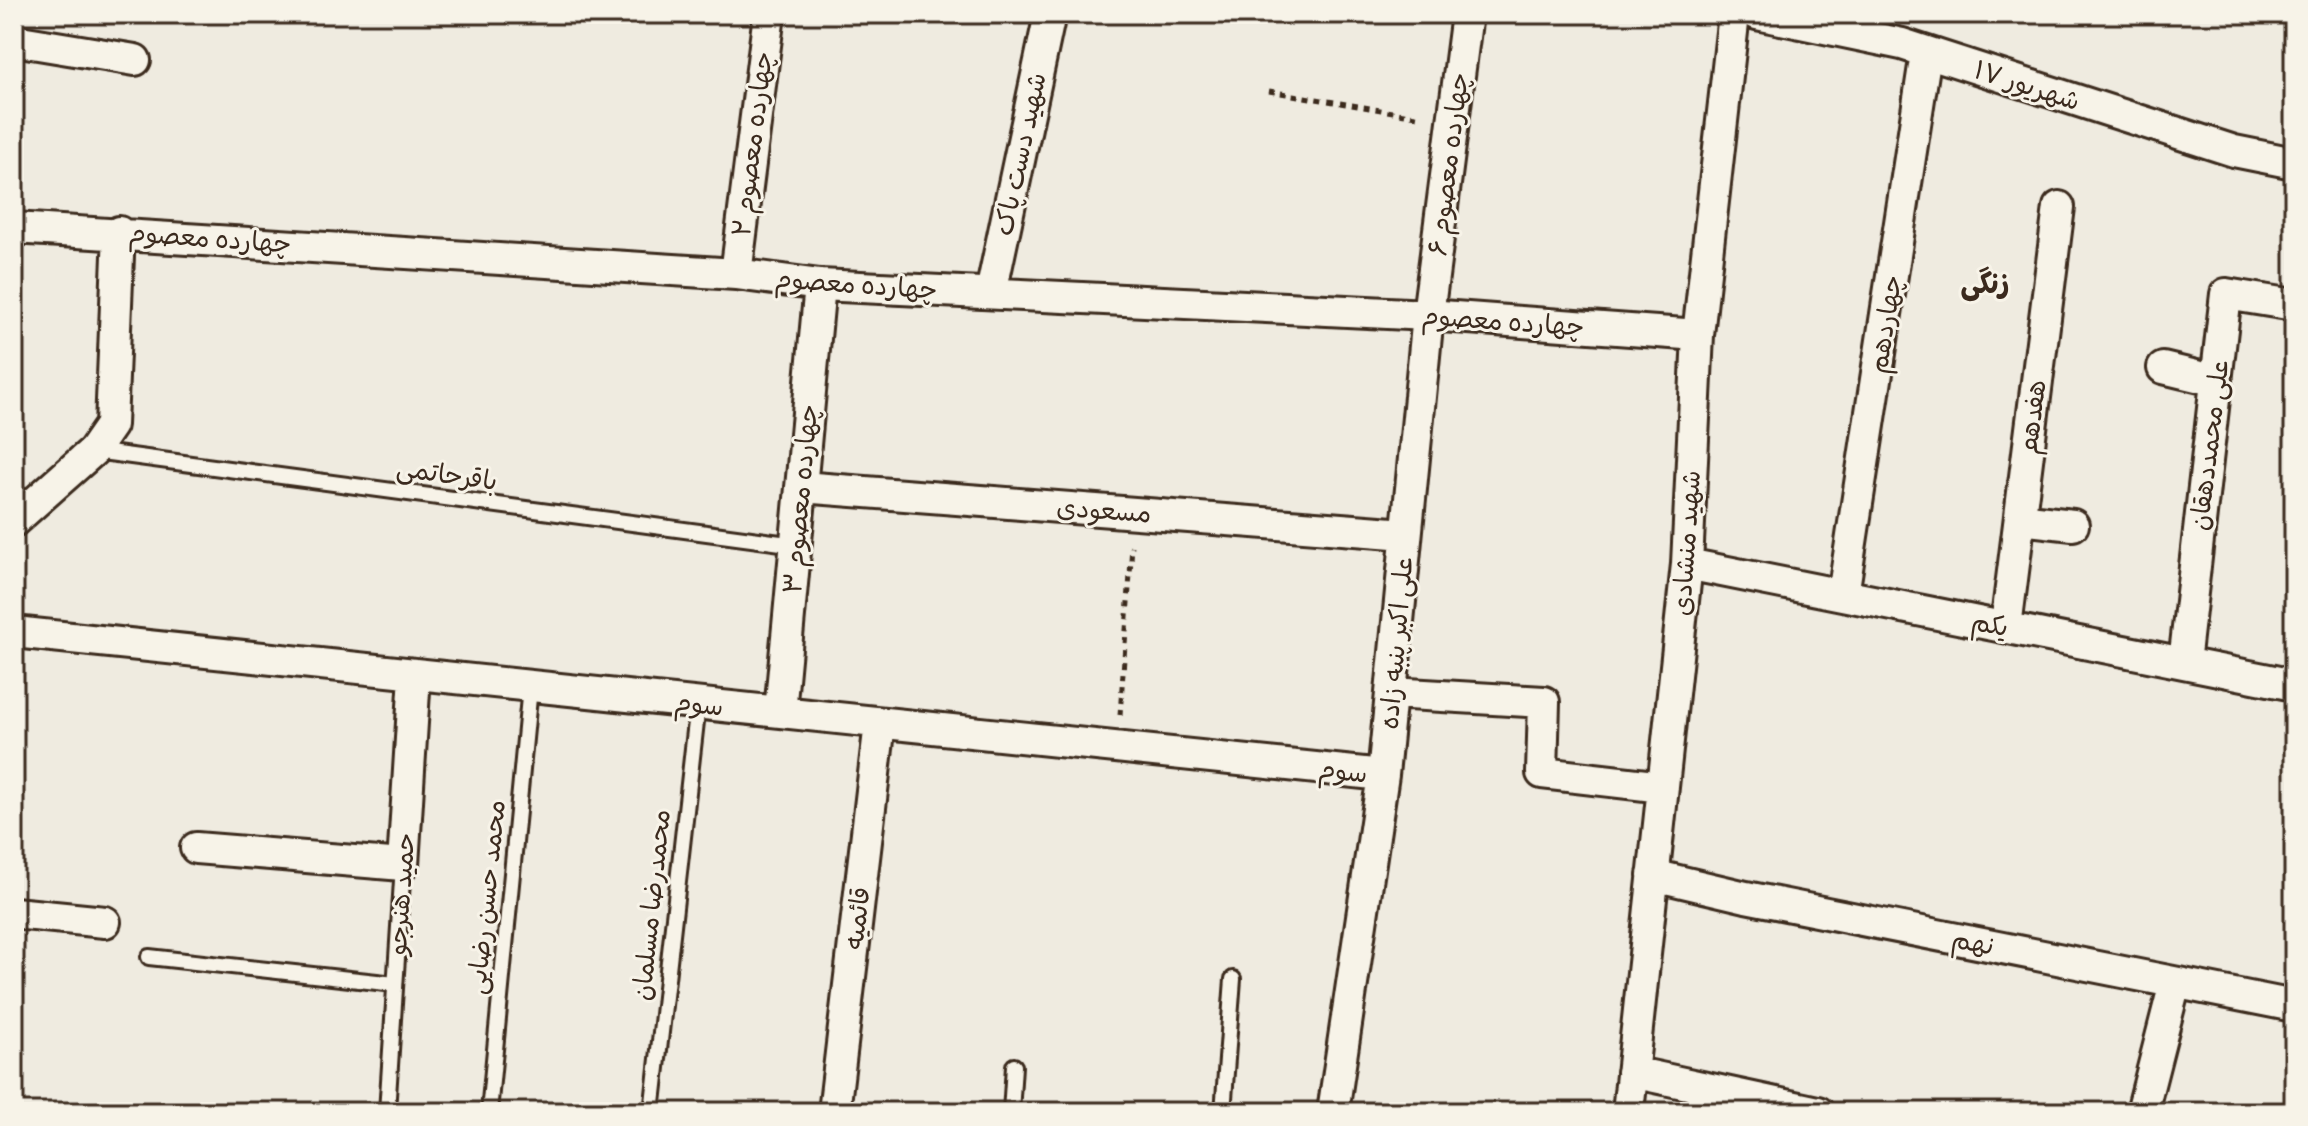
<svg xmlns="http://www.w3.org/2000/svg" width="2308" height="1126" viewBox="0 0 2308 1126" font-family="Itim,'Playpen Sans Arabic',sans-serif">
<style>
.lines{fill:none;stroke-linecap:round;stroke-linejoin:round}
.service-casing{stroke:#3b2a1e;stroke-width:20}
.minor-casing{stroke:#3b2a1e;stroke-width:36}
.path{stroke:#3b2a1e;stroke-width:5;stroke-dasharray:6 6;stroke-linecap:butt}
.service{stroke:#f7f3e8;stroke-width:14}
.minor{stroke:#f7f3e8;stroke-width:30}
.labels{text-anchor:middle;stroke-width:6;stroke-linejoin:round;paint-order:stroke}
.street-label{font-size:26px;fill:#3b2a1e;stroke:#f7f3e8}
.neighbourhood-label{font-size:28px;font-weight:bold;fill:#3b2a1e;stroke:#f7f3e8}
</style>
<rect width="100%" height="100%" fill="#efebe0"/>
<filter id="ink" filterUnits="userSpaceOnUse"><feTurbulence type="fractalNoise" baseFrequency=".0125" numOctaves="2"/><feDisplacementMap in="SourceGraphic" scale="16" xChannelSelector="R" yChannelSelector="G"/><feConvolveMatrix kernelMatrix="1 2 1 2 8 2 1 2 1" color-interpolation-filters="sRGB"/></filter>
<g filter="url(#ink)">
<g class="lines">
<defs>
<path id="service" d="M94,451L796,545
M149,957L395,984
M387,1112L403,865
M489,1112L530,687
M652,1112L698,704
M1011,1112L1014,1066
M1223,1112L1233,979"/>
<path id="minor" d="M1757,14L1902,44L2234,151L2294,163
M14,40L135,60
M14,228L736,274L820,285L1428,315L1698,335
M736,274L769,14
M991,293L1050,14
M2163,368L2217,381
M801,487L1406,534
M2020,519L2073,525
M14,521L93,451L111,425L119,232
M1687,564L2294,685
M1843,595L1926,53
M2006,627L2059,207
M14,632L1383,775
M2184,663L2226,294L2294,305
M1391,693L1544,702L1542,773L1663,787
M780,712L820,285
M196,848L403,865L415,675
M1653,875L1746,897L2294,1006
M14,913L105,922
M1632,1072L1818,1112
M834,1112L880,723
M1333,1112L1383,775L1428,315L1467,14
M1628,1112L1687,564L1698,335L1734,14
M2142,1112L2175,983"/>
</defs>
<use href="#service" class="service-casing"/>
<use href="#minor" class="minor-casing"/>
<path class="path" d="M1269,91L1422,117
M1120,715L1132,546"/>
<use href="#service" class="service"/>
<use href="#minor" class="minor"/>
</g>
</g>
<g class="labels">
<g class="street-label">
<text transform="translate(2027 85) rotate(18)" y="9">۱۷ شهریور</text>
<text transform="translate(752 144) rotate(-83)" y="9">چهارده معصوم ۲</text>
<text transform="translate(1020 154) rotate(-78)" y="9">شهید دست پاک</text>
<text transform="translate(1448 164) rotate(-83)" y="9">چهارده معصوم ۶</text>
<text transform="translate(210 238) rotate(4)" y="9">چهارده معصوم</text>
<text transform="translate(856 284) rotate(4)" y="9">چهارده معصوم</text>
<text transform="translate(1503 321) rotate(4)" y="9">چهارده معصوم</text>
<text transform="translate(1885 324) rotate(-81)" y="9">چهاردهم</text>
<text transform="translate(2032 417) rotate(-83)" y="9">هفدهم</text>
<text transform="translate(2209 445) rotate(-83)" y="9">علی محمددهقان</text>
<text transform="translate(447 474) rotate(8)" y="9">باقرحاتمی</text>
<text transform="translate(800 499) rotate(-85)" y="9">چهارده معصوم ۳</text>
<text transform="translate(1104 510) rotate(4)" y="9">مسعودی</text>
<text transform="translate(1686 543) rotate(-86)" y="9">شهید منشادی</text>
<text transform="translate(1990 624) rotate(11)" y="9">یکم</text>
<text transform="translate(1396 643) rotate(-85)" y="9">علی اکبر پنبه زاده</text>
<text transform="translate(699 704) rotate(6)" y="9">سوم</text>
<text transform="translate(1343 771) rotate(6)" y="9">سوم</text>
<text transform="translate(401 894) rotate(-86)" y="9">حمید هنرجو</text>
<text transform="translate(486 897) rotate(-84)" y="9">محمد حسن رضایی</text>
<text transform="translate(651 905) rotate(-84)" y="9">محمدرضا مسلمان</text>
<text transform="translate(857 918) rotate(-83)" y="9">قائمیه</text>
<text transform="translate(1973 942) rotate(11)" y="9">نهم</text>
</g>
<g class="neighbourhood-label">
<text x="1985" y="293">زنگی</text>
</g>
</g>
<rect width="2308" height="1126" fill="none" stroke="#f7f3e8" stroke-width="48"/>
<rect x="24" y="24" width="2260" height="1078" fill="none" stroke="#3b2a1e" stroke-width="3" filter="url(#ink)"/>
</svg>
